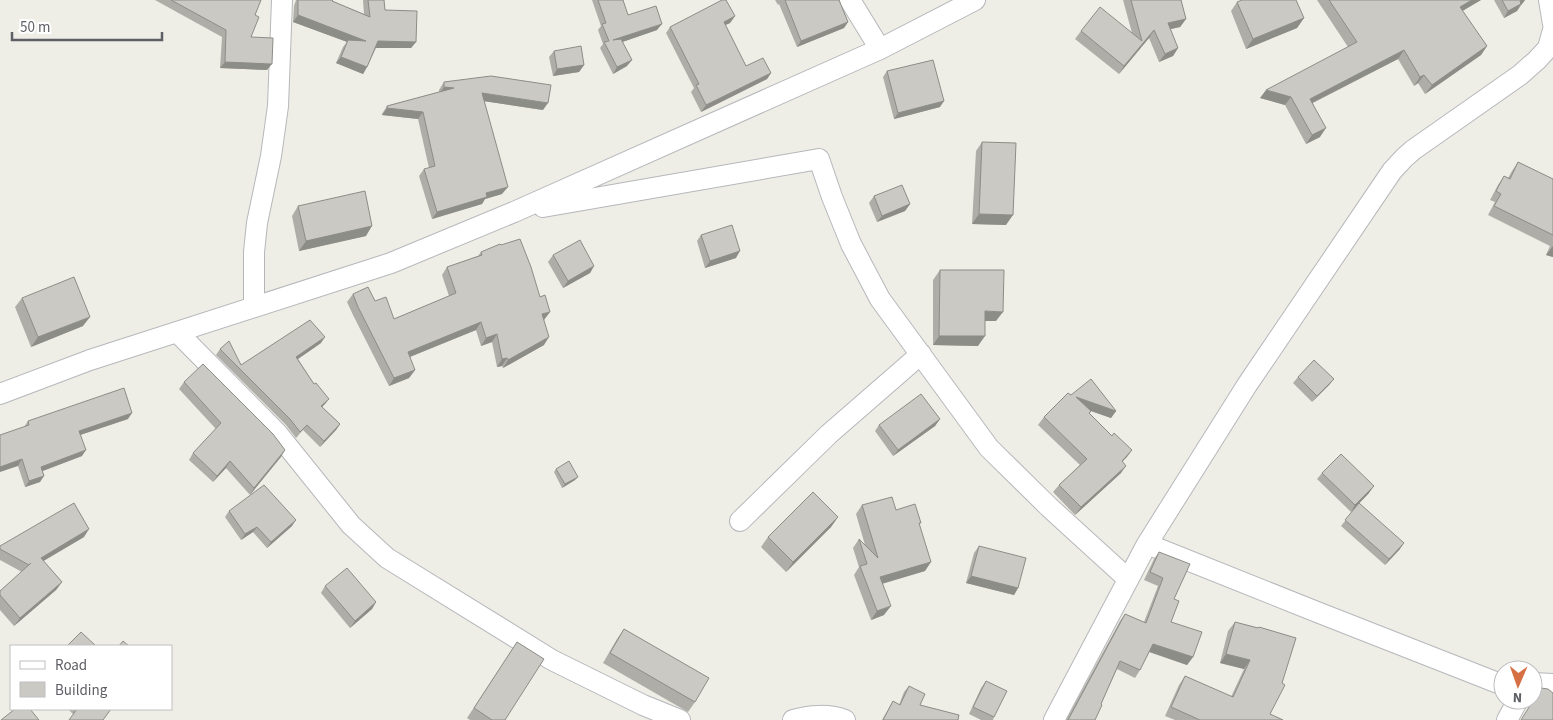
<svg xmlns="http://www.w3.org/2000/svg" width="1553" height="720" viewBox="0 0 1553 720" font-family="'Source Sans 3',sans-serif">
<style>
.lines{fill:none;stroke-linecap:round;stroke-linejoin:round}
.street-casing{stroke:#b6b7bb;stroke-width:22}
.street{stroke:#fff;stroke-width:20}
.wall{fill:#aeada8}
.shaded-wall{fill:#8d8d88}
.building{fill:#cac9c3;stroke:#8d8d88}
</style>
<rect width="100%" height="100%" fill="#eeeee6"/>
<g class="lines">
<defs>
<path id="street" d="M850,0L880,49
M1549,0L1553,24
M543,207L819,159L832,197L851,244L880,299L989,448L1049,507L1128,579
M254,307V252L257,223L271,156L278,106L282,0
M177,332L277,433L351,525L387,558L552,660L643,705L680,720
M0,394L90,360L391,263L514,212L880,49L975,0
M740,521L829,434L921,354
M1147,544L1317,612L1503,685
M1533,683L1553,684
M793,720C809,715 830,714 845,720
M1054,720L1147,544L1247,385L1392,171L1404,158L1413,150L1520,75L1537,60L1548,48L1553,30
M1507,720L1518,700"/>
</defs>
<use href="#street" class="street-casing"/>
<use href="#street" class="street"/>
</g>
<path class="wall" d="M155,0H261L255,15L251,37L267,70L220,68L222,37Z
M296,0H333L332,1L364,14L363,0H384L385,10L416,42L411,48H376L367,67L363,74L336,63L343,47L347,42L293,22L294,6Z
M592,0H623L628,15L657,30L622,42L627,66L613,74L600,48L603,44L598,30L601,26Z
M775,0H839L848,22L844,28L797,47L779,4L778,5Z
M1123,0H1181L1186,19L1180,27L1170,29L1178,48L1173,56L1159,62L1149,38L1119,74L1075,39L1081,31L1132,33Z
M1317,0H1481L1462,11L1487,46L1481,55L1425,94L1418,83L1414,86L1398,59L1313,103L1320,137L1306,144L1285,105L1260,98L1348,47Z
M1494,0H1525L1517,11L1504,18Z
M1237,2L1304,18L1297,28L1246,49L1231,11Z
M735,16L730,23L725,25L746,66L771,73L767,79L701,112L691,92L694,88L666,33L670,27Z
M554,51L584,65L579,72L553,76L549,57Z
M887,71L940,107L894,119L883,77Z
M444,82L543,110L484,101L502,194L485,199L482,204L432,219L419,176L424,169L429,168L418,119L382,115V114L387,106L439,92V90Z
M982,142L1006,225L972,224L976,151Z
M1518,162L1553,179V257L1546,255L1550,246L1488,215L1495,202L1490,200L1498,185L1504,176L1508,178L1512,171Z
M874,196L910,204L905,211L877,222L869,203Z
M298,206L366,236L299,251L292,216Z
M701,235L736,258L705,268L697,241Z
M481,252L544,320V345L503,368L502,366L497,367L492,342L481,346L476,330L410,357L415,370L409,378L389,386L353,315L347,302L353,294L375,301L394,319L449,296L442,275L447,267L478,256Z
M553,255L594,266L590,273L563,288L548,262Z
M940,270L996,321H985L978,346L933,345V280Z
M22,298L83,326L31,347L15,307Z
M321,343L298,359L314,384L329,399L322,407L340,424L336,430L320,447L303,430L296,438L286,425L216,355L220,349L241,365Z
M1298,377L1334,379L1329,385L1312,402L1293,383Z
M184,382L285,450L250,495L226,468L213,482L189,460L193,453L216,429L179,389Z
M1071,395L1116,411L1111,418L1091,411L1089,414L1112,436L1132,450L1122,462L1121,473L1075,515L1053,492L1059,485L1080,465L1038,425L1044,417Z
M128,419L80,435L82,456L43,471L40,482L25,487L18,466L24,427L28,421Z
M940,419L935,426L893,456L875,431L879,425Z
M556,469L575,480L562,488L554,472Z
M1322,473L1369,493L1359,503L1400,549L1385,565L1341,526L1357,506L1351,512L1317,479Z
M862,505L896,510L919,525L925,571L882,584L884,615L871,620L854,575L859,567L853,548L859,539L865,545L856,514Z
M229,511L292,526L267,548L253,532L241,540L225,517Z
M838,517L831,527L786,572L761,547L768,537Z
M84,537L43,561L62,582L56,590L14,626L0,610V591L22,572L0,560V546Z
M979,546L1018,588L1014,595L966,583L974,553Z
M1159,552L1174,599L1171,622L1193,657L1187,665L1149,652L1140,670L1135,678L1117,669L1101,704L1095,720H1066L1120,621L1125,614L1144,622L1158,586L1144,580L1154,559Z
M325,586L376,602L372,609L350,628L321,593Z
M1235,622L1258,628L1259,627L1270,714L1283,720H1175L1165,716L1179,685L1185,676L1231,697L1244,669L1220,663L1228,631Z
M624,629L695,702L688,712L603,663L617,639Z
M517,642L505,720H470L467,718Z
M986,681L994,717L993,720H981L969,714L981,688Z
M909,686L920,705L958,720H882L893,701L899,705L904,692Z
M68,709H112L73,714Z"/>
<path class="shaded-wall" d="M1472,0H1481L1454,16L1460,7Z
M1522,0H1525L1522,4L1515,8L1520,1Z
M1521,4L1517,11L1504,18L1508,11Z
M298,15L366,41L361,47L293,22Z
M735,16L730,23L719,28L724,22Z
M1304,18L1297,28L1246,49L1253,39Z
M1186,19L1180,27L1162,31L1168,23Z
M848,22L844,28L797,47L801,41Z
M662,24L657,30L608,47L613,40Z
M1154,30L1149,38L1119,74L1124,66Z
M378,41L416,42L411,48H374Z
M1487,46L1481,55L1425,94L1432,85Z
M1178,48L1173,56L1159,62L1165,54Z
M1404,50L1398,59L1304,107L1310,99Z
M341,57L367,67L363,74L336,63Z
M632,60L627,66L613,74L617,67Z
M225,62L272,64L267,70L220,68Z
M584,65L579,72L553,76L557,69Z
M771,73L767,79L701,112L706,105Z
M1424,75L1418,83L1414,86L1420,77Z
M444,87L454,88L439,94Z
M1266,90L1291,97L1285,105L1260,98Z
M482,93L548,103L543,110L476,100Z
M944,101L940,107L894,119L898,113Z
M387,108L423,112L418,119L382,115Z
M1326,128L1320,137L1306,144L1312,135Z
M508,187L502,194L485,199L482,204L432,219L437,212L486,193Z
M910,204L905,211L877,222L882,216Z
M979,214L1013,215L1006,225L972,224Z
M372,226L366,236L299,251L306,241Z
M1553,246V257L1546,255Z
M740,251L736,258L705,268L710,261Z
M594,266L590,273L563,288L568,281Z
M985,311L1003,312L996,321H979Z
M550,312L544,320L537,322L542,314Z
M90,317L83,326L31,347L38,337Z
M481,322L476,330L402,360L408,352Z
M497,334L492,342L481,346L486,338Z
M939,336H985L978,346L933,345Z
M325,337L321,343L292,363L296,357Z
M549,337L544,345L503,368L508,360Z
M507,358L502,366L497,367L502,359Z
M415,370L409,378L389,386L394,378Z
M1334,379L1329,385L1312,402L1317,396Z
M1076,397L1116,411L1111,418L1091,411L1086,419Z
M329,399L325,404L317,412L321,406Z
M132,413L128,419L74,437L79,431Z
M940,419L935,426L893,456L898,450Z
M340,424L336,430L320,447L324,441Z
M86,450L82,456L37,473L41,467Z
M285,450L281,457L250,495L254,488Z
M1132,450L1127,457L1116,468L1122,461Z
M22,459L18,466L0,472V467Z
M230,461L226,468L213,482L217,476Z
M1126,466L1121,473L1075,515L1081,507Z
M44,476L40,482L25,487L29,481Z
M578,477L575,480L562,488L565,484Z
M1374,486L1369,493L1351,512L1355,505Z
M838,517L831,527L786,572L793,562Z
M296,520L292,526L267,548L271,542Z
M257,527L253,532L241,540L245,534Z
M89,529L84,537L35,566L41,558Z
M1404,543L1400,549L1385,565L1389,559Z
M931,562L925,571L874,586L880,577Z
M971,576L1018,588L1014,595L966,583Z
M62,582L56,590L14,626L20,618Z
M376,602L372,609L350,628L355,621Z
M891,606L884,615L871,620L877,611Z
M1153,644L1193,657L1187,665L1147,651Z
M1226,654L1250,660L1244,669L1220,663Z"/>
<path class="building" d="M171,0H261L255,15L259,17L251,37L273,38L272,64L225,62L226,30Z
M298,0H333L332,1L370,17L368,0H384L385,10L417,11L416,42L378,41L367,67L341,57L348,40L366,41L298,15Z
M598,0H623L628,15L656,6L662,24L613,40L621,39L632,60L617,67L604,42L609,41L602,24L606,23Z
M722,0H726L735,16L724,22L746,66L763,58L771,73L706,105L696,85L699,84L670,27Z
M785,0H839L848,22L801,41Z
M1131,0H1181L1186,19L1168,23L1178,48L1165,54L1154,30L1124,66L1081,31L1100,7L1142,41Z
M1242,0H1296L1304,18L1253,39L1237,2Z
M1329,0H1472L1460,7L1487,46L1432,85L1424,75L1420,77L1404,50L1310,99L1326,128L1312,135L1291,97L1266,90L1357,42Z
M1502,0H1522L1520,1L1521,4L1508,11Z
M581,46L584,65L557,69L554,51Z
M933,60L944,101L898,113L887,71Z
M491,76L551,85L548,103L482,93L508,187L486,193L487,197L437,212L424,169L435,166L423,112L387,108V106L454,88L444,87V82Z
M982,142L1016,143L1013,215L979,214Z
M1518,162L1553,179V235L1494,206L1501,194L1496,191L1504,176L1510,179Z
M902,185L910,204L882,216L874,196Z
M365,191L372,226L306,241L298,206Z
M732,225L740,251L710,261L701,235Z
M520,239L531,267L540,297L545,295L550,312L542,314L549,337L508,360L507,358L502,359L497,334L486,338L481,322L408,352L415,370L394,378L358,307L353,294L368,287L375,301L386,297L394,319L456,293L447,267L482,255L481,252L500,244L501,245Z
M580,240L594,266L568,281L553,255Z
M940,270H1004L1003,312L985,311V336H939Z
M74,277L90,317L38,337L22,298Z
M310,320L325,337L296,357L314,384L316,383L329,399L321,406L340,424L324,441L307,425L300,432L290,419L220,349L229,341L241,365Z
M1314,360L1334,379L1317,396L1298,377Z
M203,364L273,434L285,450L254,488L230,461L217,476L193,453L221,423L184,382Z
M1091,379L1116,411L1076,397L1091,411L1089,413L1112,436L1114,433L1132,450L1122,461L1126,466L1081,507L1059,485L1087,459L1044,417L1068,393L1071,395Z
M124,388L132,413L79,431L86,450L41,467L44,476L29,481L22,459L0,467V435L29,425L28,421Z
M921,394L940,419L898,450L879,425Z
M1341,454L1374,486L1355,505L1322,473Z
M569,461L578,477L565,484L556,469Z
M264,485L296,520L271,542L257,527L245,534L229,511Z
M813,492L838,517L793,562L768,537Z
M892,497L896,510L915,504L921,523H919L931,562L880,577L891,606L877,611L860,566L867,564L859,539L878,558L862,505Z
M74,503L89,529L41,558L62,582L20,618L0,595V591L31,563L29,565L0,549V546Z
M1359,503L1404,543L1389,559L1345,520Z
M979,546L1026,558L1018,588L971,576Z
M1159,552L1190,564L1174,599L1179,601L1171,622L1202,632L1193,657L1153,644L1140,670L1120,661L1101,704L1102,705L1095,720H1068L1125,614L1146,623L1163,578L1150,572Z
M347,568L376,602L355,621L325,586Z
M1235,622L1258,628L1259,627L1296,638L1282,683L1285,685L1270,714L1283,720H1200L1171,707L1185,676L1233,697L1250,660L1226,654Z
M624,629L709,678L695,702L610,653Z
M81,632L96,646H67Z
M123,641L129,646H119Z
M517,642L544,659L505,720H492L474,708Z
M986,681L1007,691L994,717L973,707Z
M909,686L925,694L920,705L959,715L958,720H883L893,701L900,705Z
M1541,688L1548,689L1553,693V720H1521Z
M15,709H30L39,720H1Z
M77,709H111L103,720H69Z"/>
<rect x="10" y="645" width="162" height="65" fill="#ffffff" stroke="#bfbfc1"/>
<rect x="20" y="661" width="25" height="8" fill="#ffffff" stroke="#bfbfc1"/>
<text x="55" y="670" font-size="15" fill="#5e5f65">Road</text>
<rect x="20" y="682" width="25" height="15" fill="#cac9c3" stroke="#bfbfc1"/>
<text x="55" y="695" font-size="15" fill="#5e5f65">Building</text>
<g transform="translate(1518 685) rotate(182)"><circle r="24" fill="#ffffff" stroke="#bfbfc1"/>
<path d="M0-4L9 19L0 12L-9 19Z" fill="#d76f44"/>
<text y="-8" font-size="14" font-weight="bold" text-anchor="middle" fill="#5e5f65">N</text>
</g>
<path d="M12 32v8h150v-8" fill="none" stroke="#5e5f65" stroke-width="2.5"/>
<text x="20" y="32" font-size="15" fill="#5e5f65" stroke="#ffffff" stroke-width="4" paint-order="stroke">50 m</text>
</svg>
